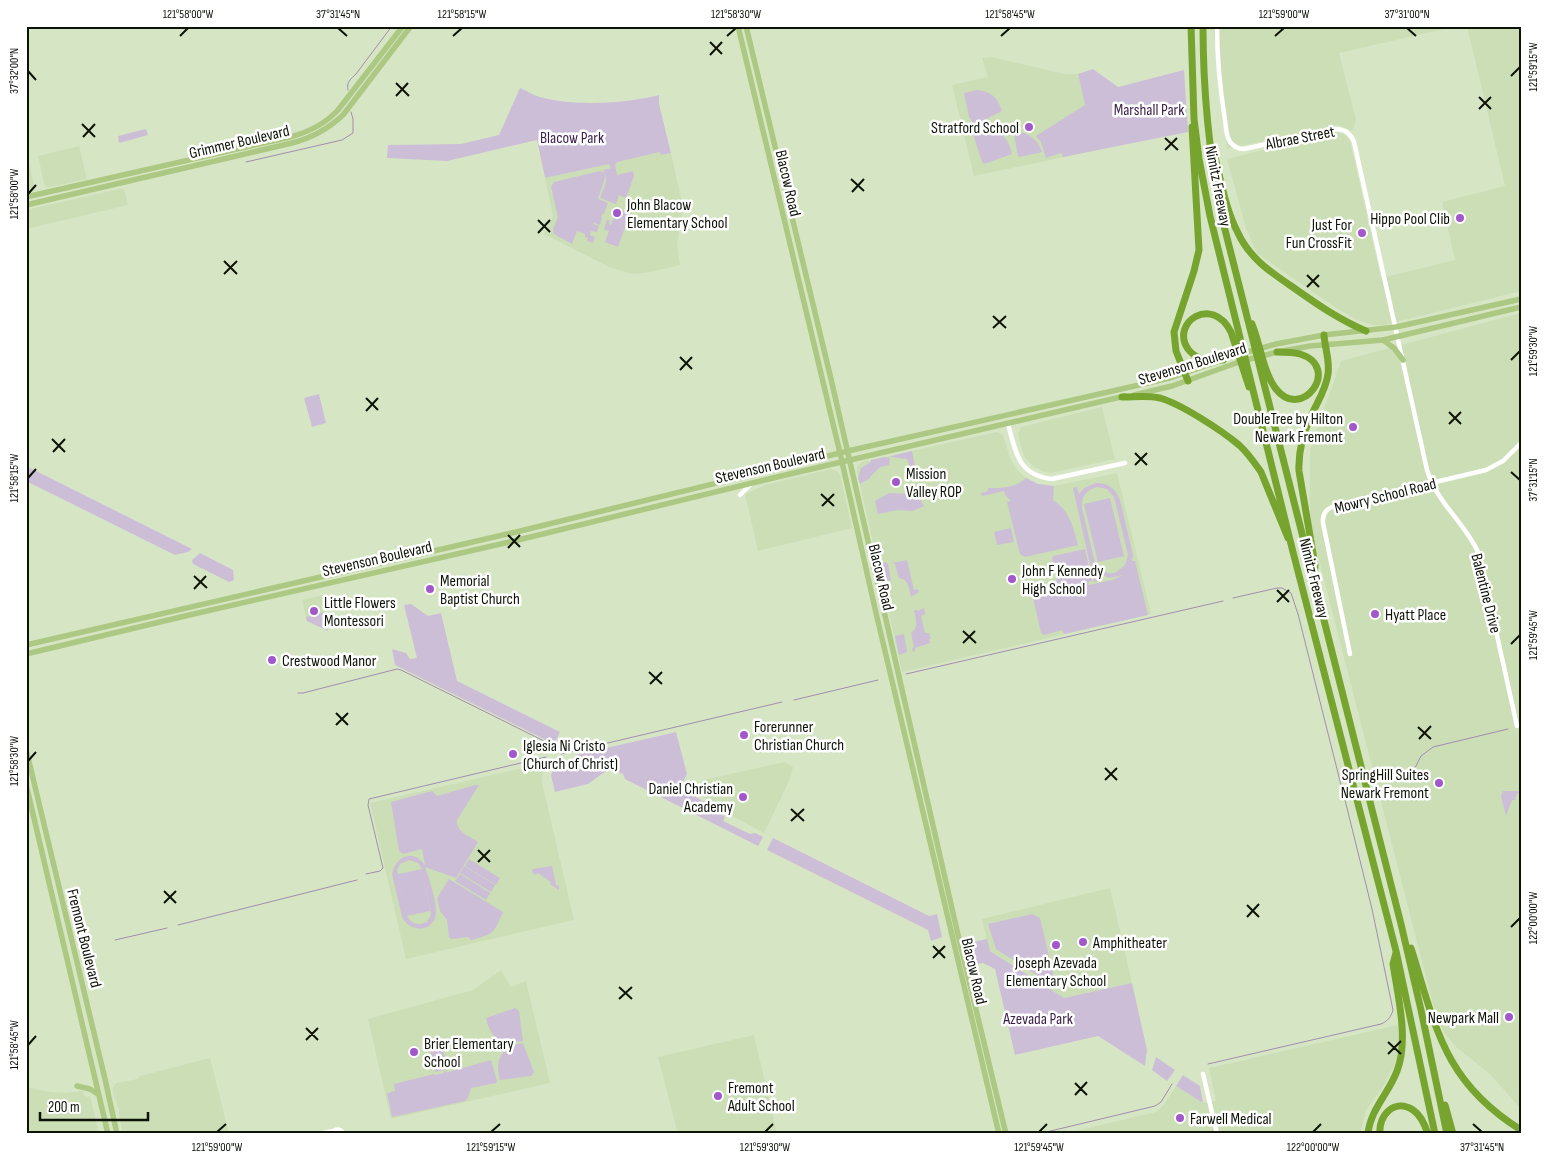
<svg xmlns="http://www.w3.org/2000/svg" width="1547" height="1160" viewBox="0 0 1547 1160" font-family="'Sofia Sans Condensed',sans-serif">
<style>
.built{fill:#cbdeb6}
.green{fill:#cdbed7;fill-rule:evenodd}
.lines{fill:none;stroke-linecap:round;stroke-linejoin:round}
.stream{stroke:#a18ead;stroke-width:1}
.minor{stroke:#fff;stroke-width:4.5}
.major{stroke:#adc882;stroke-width:5.5}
.highway{stroke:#77a42e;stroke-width:7}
.ticks{fill:none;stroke:#0e1308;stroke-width:2}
.poi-dot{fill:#a257ca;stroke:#fff;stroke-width:2}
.labels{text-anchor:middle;stroke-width:5;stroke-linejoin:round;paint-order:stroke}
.park-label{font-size:16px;fill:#391e48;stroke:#fff}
.poi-label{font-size:16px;fill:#0e1308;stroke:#fff;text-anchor:start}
.street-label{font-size:16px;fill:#0e1308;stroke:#fff}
.neatline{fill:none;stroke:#0e1308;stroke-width:2}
.ticks-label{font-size:12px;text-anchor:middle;fill:#0e1308}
</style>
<rect width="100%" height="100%" fill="#d6e6c5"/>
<path class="built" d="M1213,26H1458L1339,53L1356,120L1353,131L1338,125L1227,149Z
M1467,26H1521V291L1384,325H1373L1357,320L1336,308L1257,253L1246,228L1227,159L1335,132L1344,134L1350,141L1381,278L1455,260L1442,202L1505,186Z
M991,57L1056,72L1065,74H1078L1085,105L1107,148L974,176L952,85L988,77L982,58Z
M79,146L87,179L50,187H46L44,183L38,156Z
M26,150L34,185L32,191L26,192Z
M660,152L662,155L671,153L682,202V218L677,243L680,265L650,272L635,274L628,273L609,267L544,234L553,216L545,178Z
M119,189H123L125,192L128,205L26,229V210Z
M1521,313V1109L1491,1075L1455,1046L1444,1032L1435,1012L1310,525V449L1341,361Z
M1102,407L1115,459L1051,473L1045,472L1034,467L1025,458L1022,451L1018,434L1021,427Z
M997,432L1003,435L1010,458L1016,469L1026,478L1038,484L1054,486L1117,473L1151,614L902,672L857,471V467L862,462Z
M831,469L837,471L840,475L852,528L758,551L745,494L765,485Z
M328,594L330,604L322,606L328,631L307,621L302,600Z
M784,762L793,767L790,779L764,833L723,811L698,793L704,780Z
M545,763L542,778L543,787L574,920L406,959L370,803Z
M1110,888L1132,983L1064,998L989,950L982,919Z
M501,970L511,987L526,981L550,1083L391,1119L368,1019L473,990Z
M1398,1025L1400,1043L1395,1064L1383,1087L1366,1110L1360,1134H1063L1156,1112L1163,1106L1176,1086L1203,1103L1216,1101L1209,1068Z
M754,1035L777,1134H678L658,1057Z
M210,1058L229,1134H123L119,1116V1110L113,1092V1087L116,1083L138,1079L140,1076Z
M26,1087L50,1092L64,1093L83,1091L84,1095L87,1097L90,1096L99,1134H45V1132L37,1134H26Z"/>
<path class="green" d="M1093,69L1118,87L1184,70L1188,132L1063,157L1061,153L1046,158L1041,142L1036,136L1085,105L1078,74Z
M520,88C525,90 530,93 534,95C566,107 626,104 659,95V104L671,153L661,155L660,152L617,162L615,165L617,175L633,171L634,176L626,198L619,195L616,204L600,198C603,189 610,178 603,170L611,168L609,164L545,178L537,140L447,161L387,158L388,145L461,144L499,135Z
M977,90C991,91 998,98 1002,111L980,122L974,124L969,117L964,93Z
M146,129L148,135L119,143L118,136Z
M984,130C1001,130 1008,137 1012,154L984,164L982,162L973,134Z
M1024,133C1033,136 1039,143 1042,152L1019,157L1018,156L1014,134Z
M600,171L604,172L606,175L598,199L608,203L604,213L601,216L602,217L600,225L594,223L593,224L599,226L597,232L591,231L590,235L595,237L593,243L587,241L588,238L585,237V234L577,231L572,244L554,234L553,229L558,217L551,187L554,182Z
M617,208L630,213L618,247L605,242L609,231L604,229L607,220H610L609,224L611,225Z
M319,394L326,423L312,427L304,398Z
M912,451L915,467L911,471L907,459L891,457V456Z
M885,457L890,458L889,465L880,467L870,477V478L860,484L858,478L861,468L871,462V460Z
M26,466L192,549L188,552L175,555L26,481Z
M1026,478L1038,484L1054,486L1053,500C1070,511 1073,527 1078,545L1025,557L1020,554L1007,502L1011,501L1006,496L1004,491L982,496L981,493L988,491V488C1001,488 1016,488 1026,478Z
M1096,483C1108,483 1115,488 1120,500L1133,555L1132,561H1135L1148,615L1064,634L1062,630L1044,635L1041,633L1032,593L1058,587L1052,558L1053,556L1085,549L1092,581L1088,582L1089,585L1112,580L1123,575L1110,578L1098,574L1099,581L1094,582L1073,488L1077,487L1079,494L1084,488ZM1097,487L1107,489L1114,497L1128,555L1125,565L1115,573C1106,574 1100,571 1095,563L1082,508C1081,497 1086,490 1097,487Z
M889,493L917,494L924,506L913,511L898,510L878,514L875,501Z
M1110,498L1124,556L1098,562L1084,504Z
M1011,528L1014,542L997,545L994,532Z
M200,553L233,570L234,580L229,582L193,564L192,560Z
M907,560L914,590L918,589L919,592L911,597C909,588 909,580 899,578L895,564L892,563Z
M885,562L888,564L891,580L883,582L878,563Z
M411,604L428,616L441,613L457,681L560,732L554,744L395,665L392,649L406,653L410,659L417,658L404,605Z
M924,608L925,614L921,616L925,633H929L931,639H929L930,643L915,648V651L913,652L912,648L914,647L911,633C919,627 916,619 914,610H917L918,611Z
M324,612L328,631L307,621L306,617L310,616L312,618V616Z
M904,634L907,651L905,653L899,655L895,636Z
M676,732L687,774L680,788C696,796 711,806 725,817L723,821L750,834L755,833L763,837L758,846L625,779L623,774L576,755Z
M557,762C573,767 580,773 597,766L606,771L588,784L555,792L551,775Z
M475,785H479L457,820C456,832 469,836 478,842L456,878L425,867C429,877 437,903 436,913C434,933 410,933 402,917L392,874C394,863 404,852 416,857C420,859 423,863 425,865L422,849L403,854L399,851L391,802L432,791L437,796ZM409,860L418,863L422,869L398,874L405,909L397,870L400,864ZM423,876L431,914L427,922C419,926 411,924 407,916L430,911Z
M1503,791H1521V794L1517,793L1515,800H1512L1506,816L1501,796Z
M773,838L929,916L937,914L942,937L931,941L928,930L767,850Z
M469,859L500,878L496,885L465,866Z
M464,866L495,885L491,892L460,873Z
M552,866L556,885L557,886L559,885V890L550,884L551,882L538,873L535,875L532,872L533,869Z
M460,874L490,893L486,900L455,881Z
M449,879L503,912C494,933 494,934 471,940L468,937L451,939L449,937L447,920L440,911L437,898Z
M1032,914L1040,918L1055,981L1053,984L1046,981L996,949L988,924Z
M987,939L990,951L1064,998L1132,983L1147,1050L1145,1066L1098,1036L1015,1055L995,969L983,963L977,964L972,942Z
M515,1008L519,1011L523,1041C501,1045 491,1040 486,1018Z
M523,1043L534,1072L531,1076L500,1080C494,1059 502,1046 523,1043Z
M442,1045L448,1069L435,1072L430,1048Z
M1156,1057L1175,1070L1167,1081L1152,1070Z
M491,1060L497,1081L496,1083L471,1088L468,1098L465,1101L392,1117L387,1093L395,1091L394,1084L434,1074L435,1075L444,1073V1071L449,1072Z
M1183,1075L1200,1086L1203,1103L1176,1086Z"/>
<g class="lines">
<path class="stream" d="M348,90C346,82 351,79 356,74L392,26
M246,162L342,140L353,133V119L351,112
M906,674L1223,601
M298,693H303L397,669L401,670L552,745
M794,700L878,680
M561,754L782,702
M1384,781L1400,777L1411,772L1416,766L1421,756L1433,747L1508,729
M366,874L380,871L383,868L368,805L369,799L546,757
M178,925L357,880
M115,940L167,928
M1208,1064L1381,1024C1388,1021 1391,1017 1393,1010L1372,909L1345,800L1344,795L1345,792L1342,789L1298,614L1291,593L1282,588H1277L1233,598
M1038,1134L1155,1106L1161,1102L1172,1084"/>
<path class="minor" d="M1217,26C1217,58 1220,89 1225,120C1226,127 1226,136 1230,142C1234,147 1238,149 1244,149L1335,129C1345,129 1350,133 1354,142L1427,470C1438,505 1465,522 1479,554L1517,726
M1008,424C1016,453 1018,475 1052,479L1125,463
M740,495L751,484
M1350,654L1323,523C1322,514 1326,509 1334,506L1486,470L1503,461L1521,443
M1203,1074L1217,1134
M318,1134L333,1131
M331,1134C335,1128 340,1128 344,1134"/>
<path class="major" d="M738,26L840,453L876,613L999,1134
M746,26L831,379L959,939L1006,1134
M26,197L290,137C309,132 325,124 338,110L403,26
M26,205L292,143C312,138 328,129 343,115L411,26
M1383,340L1394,348L1403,360
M1134,395L1172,386L1242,361L1277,352L1310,346L1383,340L1521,307
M26,645L516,532L848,451L1170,378L1240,354L1276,344L1324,335L1396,327L1521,299
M26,654L185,616L518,540L777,477L1125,396
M26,749L105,1079L117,1134
M26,784L108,1134
M77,1086L90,1089L98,1094"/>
<path class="highway" d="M1191,26L1194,119L1199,159L1210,216L1292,548L1396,951L1435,1134
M1203,26C1203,89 1209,152 1221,214L1401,924L1421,1010L1447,1134
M1215,157C1221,182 1226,210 1238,233C1250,259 1272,273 1294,288C1318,305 1340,320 1366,331
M1252,324C1260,343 1263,372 1276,389C1302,422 1342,367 1300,354C1293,352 1285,352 1277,352
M1223,360C1216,360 1207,360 1200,358C1194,356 1191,353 1188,349C1170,323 1212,294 1231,332L1249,387
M1188,381L1176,351L1174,332L1194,271L1199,250L1192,127
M1122,397C1134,397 1147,395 1160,398C1181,404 1221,430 1239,445C1248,453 1254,462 1261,472L1288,538
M1314,575L1315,565L1299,471C1298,451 1303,433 1312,414C1318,401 1326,389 1328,374C1330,362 1325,348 1324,335
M1411,948C1436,1028 1444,1082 1521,1130
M1445,1105L1453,1134
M1368,1134C1370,1110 1389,1093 1397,1071C1409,1040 1398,997 1393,964L1396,953
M1380,1134C1378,1115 1395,1098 1413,1110C1421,1115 1425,1125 1428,1134"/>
</g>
<path class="ticks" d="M338,28L347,36M1407,28L1416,36M180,36L188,28M453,36L462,28M727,36L736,28M1001,36L1010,28M1275,36L1284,28M710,42L722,54M710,55L722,42M28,71L36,80M1511,76L1520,67M396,83L409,96M396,96L408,83M1479,97L1491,109M1479,109L1491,97M82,124L95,137M83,137L95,124M1165,138L1178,150M1165,150L1177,138M851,179L864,191M852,192L864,179M28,194L36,185M538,220L550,232M538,233L550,220M224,261L237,274M224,274L237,261M1307,275L1319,287M1307,287L1319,275M993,316L1006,328M993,328L1006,316M680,357L692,369M1511,360L1520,351M680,370L692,357M366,398L378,410M366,411L378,398M1449,412L1461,424M1449,424L1461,412M52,439L65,452M53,452L65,439M1135,453L1147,465M1135,465L1147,453M1511,472L1520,480M28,478L36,469M821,494L834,506M822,506L834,494M508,535L520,547M508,548L520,535M194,576L207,588M194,589L206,576M1277,590L1289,602M1277,602L1289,590M963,631L976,643M963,643L975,631M1511,644L1520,635M649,672L662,684M650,684L662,672M336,713L348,725M336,725L348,713M1418,727L1431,739M1419,739L1431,726M28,761L36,752M1105,768L1117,780M1105,780L1117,768M791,809L804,821M791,821L804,809M478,850L490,862M478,862L490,850M164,891L176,903M164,903L176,891M1247,905L1259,917M1247,917L1259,904M1511,927L1520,918M933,946L945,958M933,958L945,946M619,987L632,999M619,999L632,987M306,1028L318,1040M306,1040L318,1028M1388,1042L1401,1054M28,1045L36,1036M1388,1054L1401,1041M1075,1083L1087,1095M1075,1095L1087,1082M1473,1124L1482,1132M217,1132L226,1124M491,1132L500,1124M765,1132L773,1124M1039,1132L1047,1124M1313,1132L1321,1124"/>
<g class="poi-dot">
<circle cx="1029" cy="127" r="5"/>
<circle cx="617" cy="213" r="5"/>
<circle cx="1460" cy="218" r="5"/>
<circle cx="1362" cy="233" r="5"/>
<circle cx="1353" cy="427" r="5"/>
<circle cx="896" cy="482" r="5"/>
<circle cx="1012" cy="579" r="5"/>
<circle cx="430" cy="589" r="5"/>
<circle cx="314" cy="611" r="5"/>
<circle cx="1375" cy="614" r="5"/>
<circle cx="272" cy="660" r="5"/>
<circle cx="744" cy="735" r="5"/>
<circle cx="513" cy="754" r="5"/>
<circle cx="1439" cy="783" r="5"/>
<circle cx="743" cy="797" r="5"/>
<circle cx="1083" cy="942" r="5"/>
<circle cx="1056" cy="945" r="5"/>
<circle cx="1509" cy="1017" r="5"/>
<circle cx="414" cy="1052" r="5"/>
<circle cx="718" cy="1096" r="5"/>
<circle cx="1180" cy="1118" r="5"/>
</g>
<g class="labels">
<g class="park-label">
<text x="1149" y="115">Marshall Park</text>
<text x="572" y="143">Blacow Park</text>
<text x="1038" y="1024">Azevada Park</text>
</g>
<g class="poi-label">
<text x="1019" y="133" text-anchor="end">Stratford School</text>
<text x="627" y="210">John Blacow<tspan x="627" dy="18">Elementary School</tspan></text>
<text x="1450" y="224" text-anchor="end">Hippo Pool Clib</text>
<text x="1352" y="230" text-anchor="end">Just For<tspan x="1352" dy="18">Fun CrossFit</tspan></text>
<text x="1343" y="424" text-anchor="end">DoubleTree by Hilton<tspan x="1343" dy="18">Newark Fremont</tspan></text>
<text x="906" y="479">Mission<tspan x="906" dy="18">Valley ROP</tspan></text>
<text x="1022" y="576">John F Kennedy<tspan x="1022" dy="18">High School</tspan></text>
<text x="440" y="586">Memorial<tspan x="440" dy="18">Baptist Church</tspan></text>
<text x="324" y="608">Little Flowers<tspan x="324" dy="18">Montessori</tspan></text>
<text x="1385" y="620">Hyatt Place</text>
<text x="282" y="666">Crestwood Manor</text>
<text x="754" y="732">Forerunner<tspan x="754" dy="18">Christian Church</tspan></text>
<text x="523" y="751">Iglesia Ni Cristo<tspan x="523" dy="18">(Church of Christ)</tspan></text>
<text x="1429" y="780" text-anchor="end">SpringHill Suites<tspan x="1429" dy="18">Newark Fremont</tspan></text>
<text x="733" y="794" text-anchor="end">Daniel Christian<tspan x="733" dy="18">Academy</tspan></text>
<text x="1093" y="948">Amphitheater</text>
<text x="1056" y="968" text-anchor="middle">Joseph Azevada<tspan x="1056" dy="18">Elementary School</tspan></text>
<text x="1499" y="1023" text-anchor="end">Newpark Mall</text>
<text x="424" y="1049">Brier Elementary<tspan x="424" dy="18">School</tspan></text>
<text x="728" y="1093">Fremont<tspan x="728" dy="18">Adult School</tspan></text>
<text x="1190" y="1124">Farwell Medical</text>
</g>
<g class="street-label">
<text transform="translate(1300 137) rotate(-11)" y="6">Albrae Street</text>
<text transform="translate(239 141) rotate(-13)" y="6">Grimmer Boulevard</text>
<text transform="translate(789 183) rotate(77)" y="6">Blacow Road</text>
<text transform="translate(1219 186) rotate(79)" y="6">Nimitz Freeway</text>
<text transform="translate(1192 363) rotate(-17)" y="6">Stevenson Boulevard</text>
<text transform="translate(770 465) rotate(-13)" y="6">Stevenson Boulevard</text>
<text transform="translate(1385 495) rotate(-14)" y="6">Mowry School Road</text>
<text transform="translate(377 558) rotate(-13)" y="6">Stevenson Boulevard</text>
<text transform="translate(882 577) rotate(77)" y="6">Blacow Road</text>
<text transform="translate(1315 578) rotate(76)" y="6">Nimitz Freeway</text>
<text transform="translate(1487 593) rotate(76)" y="6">Balentine Drive</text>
<text transform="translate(85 938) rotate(76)" y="6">Fremont Boulevard</text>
<text transform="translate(975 971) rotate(77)" y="6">Blacow Road</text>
</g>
</g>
<rect width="1547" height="1160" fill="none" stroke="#ffffff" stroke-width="55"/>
<path d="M40 1112v8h108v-8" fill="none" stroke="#0e1308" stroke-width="2.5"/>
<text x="48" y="1112" font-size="15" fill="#0e1308" stroke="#ffffff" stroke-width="4" paint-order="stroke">200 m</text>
<rect x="28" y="28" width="1492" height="1104" class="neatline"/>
<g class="ticks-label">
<text x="188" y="18">121°58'00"W</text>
<text x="338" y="18">37°31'45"N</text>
<text x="462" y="18">121°58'15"W</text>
<text x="736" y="18">121°58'30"W</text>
<text x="1010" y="18">121°58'45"W</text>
<text x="1284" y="18">121°59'00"W</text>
<text x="1407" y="18">37°31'00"N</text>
<text transform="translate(1533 67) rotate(-90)" y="4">121°59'15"W</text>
<text transform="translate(14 71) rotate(-90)" y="4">37°32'00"N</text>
<text transform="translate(14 194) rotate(-90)" y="4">121°58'00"W</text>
<text transform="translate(1533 351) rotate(-90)" y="4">121°59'30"W</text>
<text transform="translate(14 478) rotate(-90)" y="4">121°58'15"W</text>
<text transform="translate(1533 480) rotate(-90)" y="4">37°31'15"N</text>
<text transform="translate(1533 635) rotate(-90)" y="4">121°59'45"W</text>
<text transform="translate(14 761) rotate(-90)" y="4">121°58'30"W</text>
<text transform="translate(1533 918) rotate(-90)" y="4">122°00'00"W</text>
<text transform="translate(14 1045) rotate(-90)" y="4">121°58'45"W</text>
<text x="217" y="1151">121°59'00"W</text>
<text x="491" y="1151">121°59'15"W</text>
<text x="765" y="1151">121°59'30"W</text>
<text x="1039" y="1151">121°59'45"W</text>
<text x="1313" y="1151">122°00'00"W</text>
<text x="1482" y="1151">37°31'45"N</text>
</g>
</svg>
